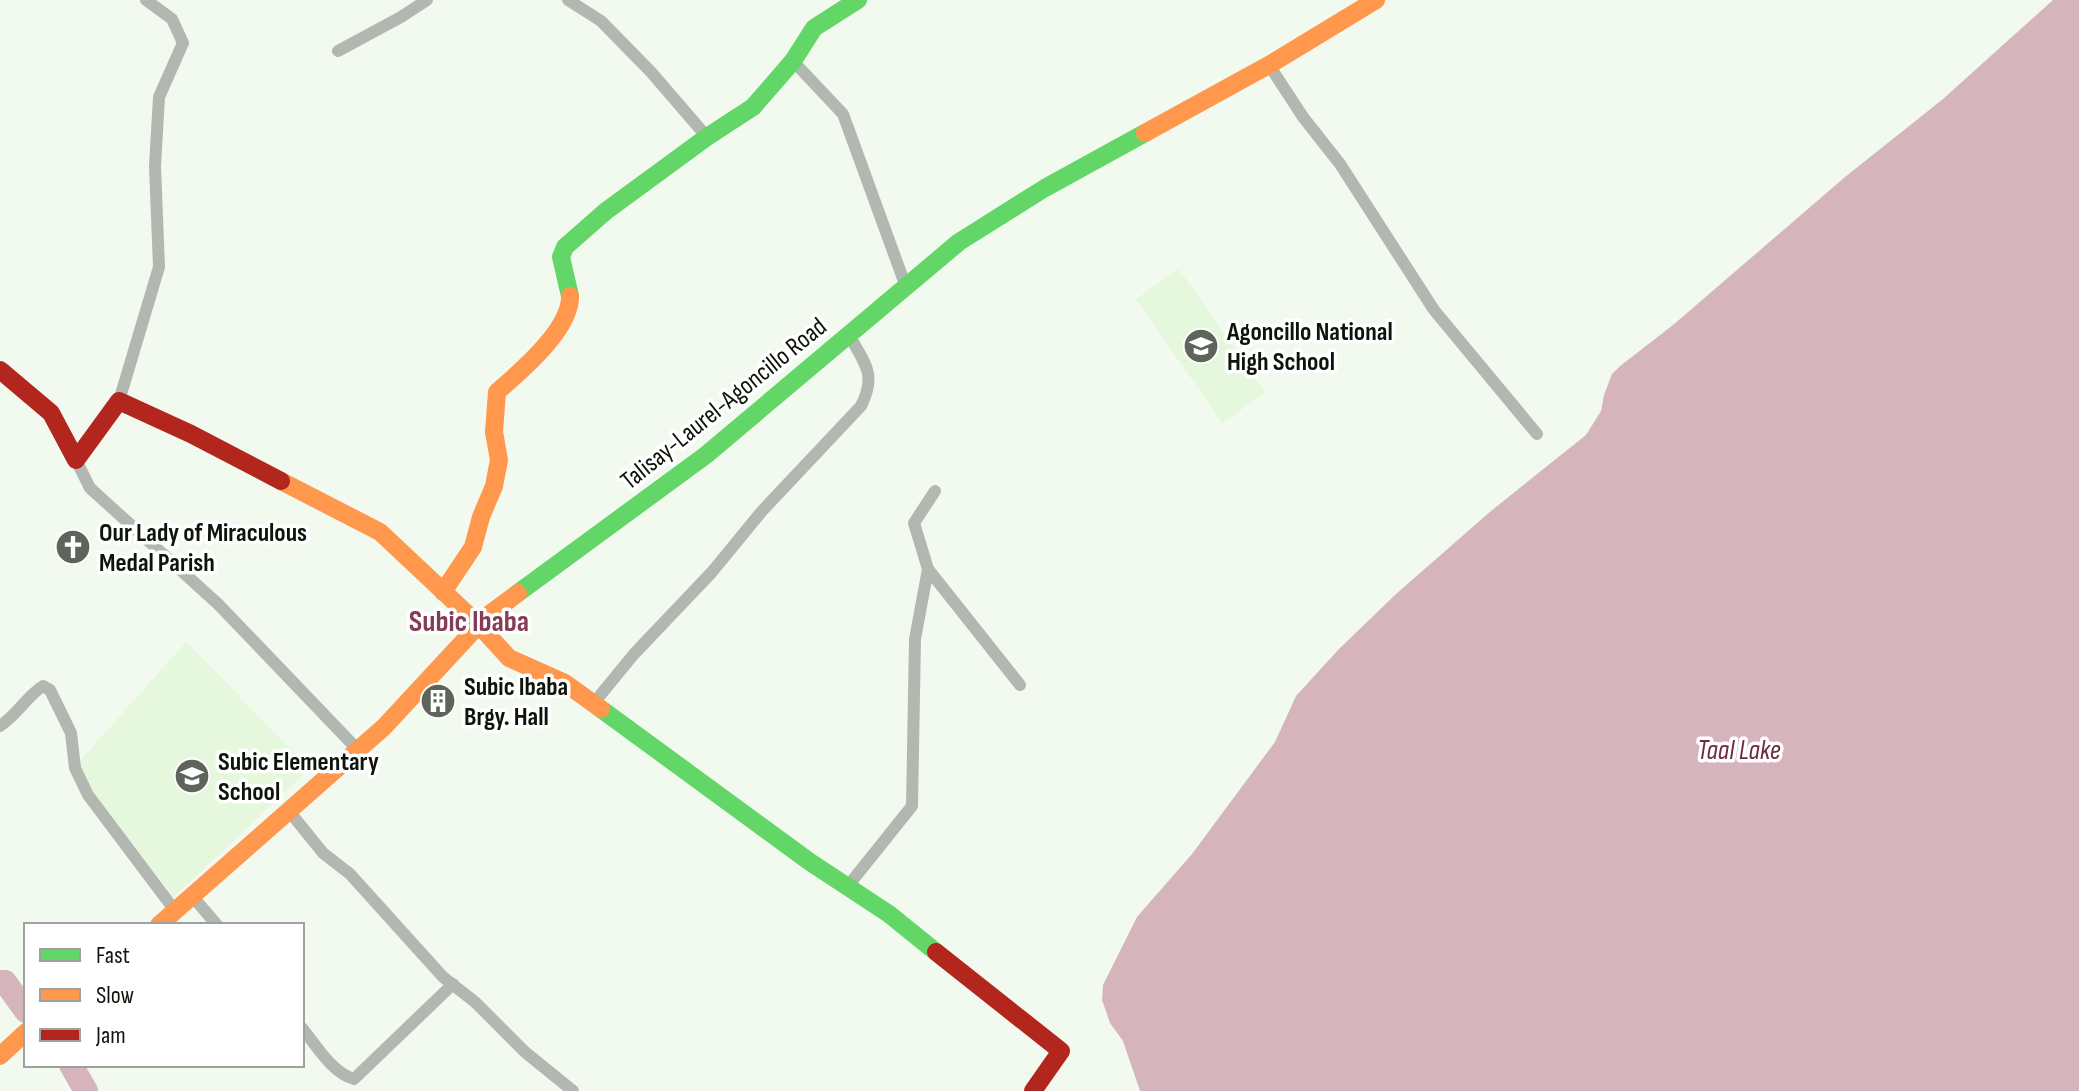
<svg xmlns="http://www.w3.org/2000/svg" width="2079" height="1091" viewBox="0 0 2079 1091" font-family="'Sofia Sans Condensed',sans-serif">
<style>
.built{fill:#e5f8de}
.water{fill:#d6b4bb}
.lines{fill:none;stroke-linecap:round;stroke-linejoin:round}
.river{stroke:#d6b4bb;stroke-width:24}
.street{stroke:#b2b7b1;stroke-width:12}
.fast{stroke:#63d668;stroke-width:18}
.slow{stroke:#ff974d;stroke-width:18}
.jam{stroke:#b3261e;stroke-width:18}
.labels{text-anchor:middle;stroke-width:7;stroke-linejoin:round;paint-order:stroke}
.poi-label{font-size:26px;font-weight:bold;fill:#0d140a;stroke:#fff;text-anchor:start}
.street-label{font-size:26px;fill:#0d140a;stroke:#fff}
.water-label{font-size:28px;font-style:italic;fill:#6b2b42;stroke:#fff}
.quarter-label{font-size:30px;font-weight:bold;fill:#833d55;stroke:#fff}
</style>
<rect width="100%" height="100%" fill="#f2faef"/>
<path class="built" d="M1179,269L1266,393L1222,423L1136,299Z
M186,642L310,768L174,897L85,784L79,762Z"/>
<path class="water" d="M2053,0H2079V1091H1140L1123,1041L1110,1023L1102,1000L1103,985L1137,917L1192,854L1275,742L1296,696L1338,650L1396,594L1491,511L1586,435L1601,411L1604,395L1612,374L1620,366L1673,325L1845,177L1943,99Z"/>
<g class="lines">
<path class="river" d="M0,982H5L26,1011
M71,1065L86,1091"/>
<path class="street" d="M568,0L601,21L651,72L707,137
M338,51L401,17L427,0
M793,61L843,114L906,287
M1269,65L1303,117L1340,164L1434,310L1537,434
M119,401L159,267L155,166L159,97L183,43L172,19L146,0
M76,460L90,488L218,604L358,750
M928,569L1020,685
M593,704L634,654L712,572L762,511L861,406C877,374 865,364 849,335
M0,726C17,715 27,696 43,686L50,690L71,733L75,768L88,795L176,912
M289,811L323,853L350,874L443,977L475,1002L525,1052L573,1091
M848,886L912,806L915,639L928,569L914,523L935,491
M193,897L217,925
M302,1028C316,1045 332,1073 354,1079L453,984"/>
<path class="fast" d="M570,296L561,257L565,247L606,211L707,137L753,107L793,61L814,28L858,0
M518,593L706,455L959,242L1045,188L1145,133
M601,709L810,862L889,914L936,952"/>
<path class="slow" d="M1145,133L1269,65L1376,0
M281,481L380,532L478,624L509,658L565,683L601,709
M443,592L473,547L481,517L494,486L499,460L494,432L497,392C521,371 571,329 570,296
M159,925L384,727L487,616L518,593
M0,1056L26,1032"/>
<path class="jam" d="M0,370L51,413L76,460L119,401L191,434L281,481
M936,952L1061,1051L1033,1091"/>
</g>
<defs>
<symbol id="school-disc" viewBox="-11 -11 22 22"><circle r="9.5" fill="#5d645a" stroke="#fff"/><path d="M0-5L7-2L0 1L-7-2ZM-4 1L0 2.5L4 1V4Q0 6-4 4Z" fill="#fff"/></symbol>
<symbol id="church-disc" viewBox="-11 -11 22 22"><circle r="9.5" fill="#5d645a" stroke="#fff"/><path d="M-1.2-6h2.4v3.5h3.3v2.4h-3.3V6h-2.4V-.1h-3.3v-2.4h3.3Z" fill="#fff"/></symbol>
<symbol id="building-disc" viewBox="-11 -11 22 22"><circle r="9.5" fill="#5d645a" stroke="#fff"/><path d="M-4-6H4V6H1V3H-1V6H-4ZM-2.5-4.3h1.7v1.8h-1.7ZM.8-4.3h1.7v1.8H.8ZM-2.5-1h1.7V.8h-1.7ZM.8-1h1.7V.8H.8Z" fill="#fff"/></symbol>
</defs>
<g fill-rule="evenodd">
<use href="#school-disc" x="1181" y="326" width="40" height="40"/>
<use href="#church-disc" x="53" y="527" width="40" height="40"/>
<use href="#building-disc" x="418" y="681" width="40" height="40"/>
<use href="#school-disc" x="172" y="756" width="40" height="40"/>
</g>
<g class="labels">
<g class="poi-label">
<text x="1227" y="340">Agoncillo National<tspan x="1227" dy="30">High School</tspan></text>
<text x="99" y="541">Our Lady of Miraculous<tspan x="99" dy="30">Medal Parish</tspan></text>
<text x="464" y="695">Subic Ibaba<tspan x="464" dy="30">Brgy. Hall</tspan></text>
<text x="218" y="770">Subic Elementary<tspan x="218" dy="30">School</tspan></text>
</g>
<g class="street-label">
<text transform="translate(723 403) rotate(-39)" y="9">Talisay-Laurel-Agoncillo Road</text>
</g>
<g class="water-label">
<text x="1739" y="759">Taal Lake</text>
</g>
<g class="quarter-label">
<text x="469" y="631">Subic Ibaba</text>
</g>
</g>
<rect x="24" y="923" width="280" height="144" fill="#ffffff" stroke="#9ea19d" stroke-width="2"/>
<rect x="40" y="949" width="40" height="12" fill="#63d668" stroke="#9ea19d" stroke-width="2"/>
<text x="96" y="963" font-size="24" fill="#0d140a">Fast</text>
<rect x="40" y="989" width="40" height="12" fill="#ff974d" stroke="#9ea19d" stroke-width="2"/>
<text x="96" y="1003" font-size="24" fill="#0d140a">Slow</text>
<rect x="40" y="1029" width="40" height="12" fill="#b3261e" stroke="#9ea19d" stroke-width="2"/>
<text x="96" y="1043" font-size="24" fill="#0d140a">Jam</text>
</svg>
